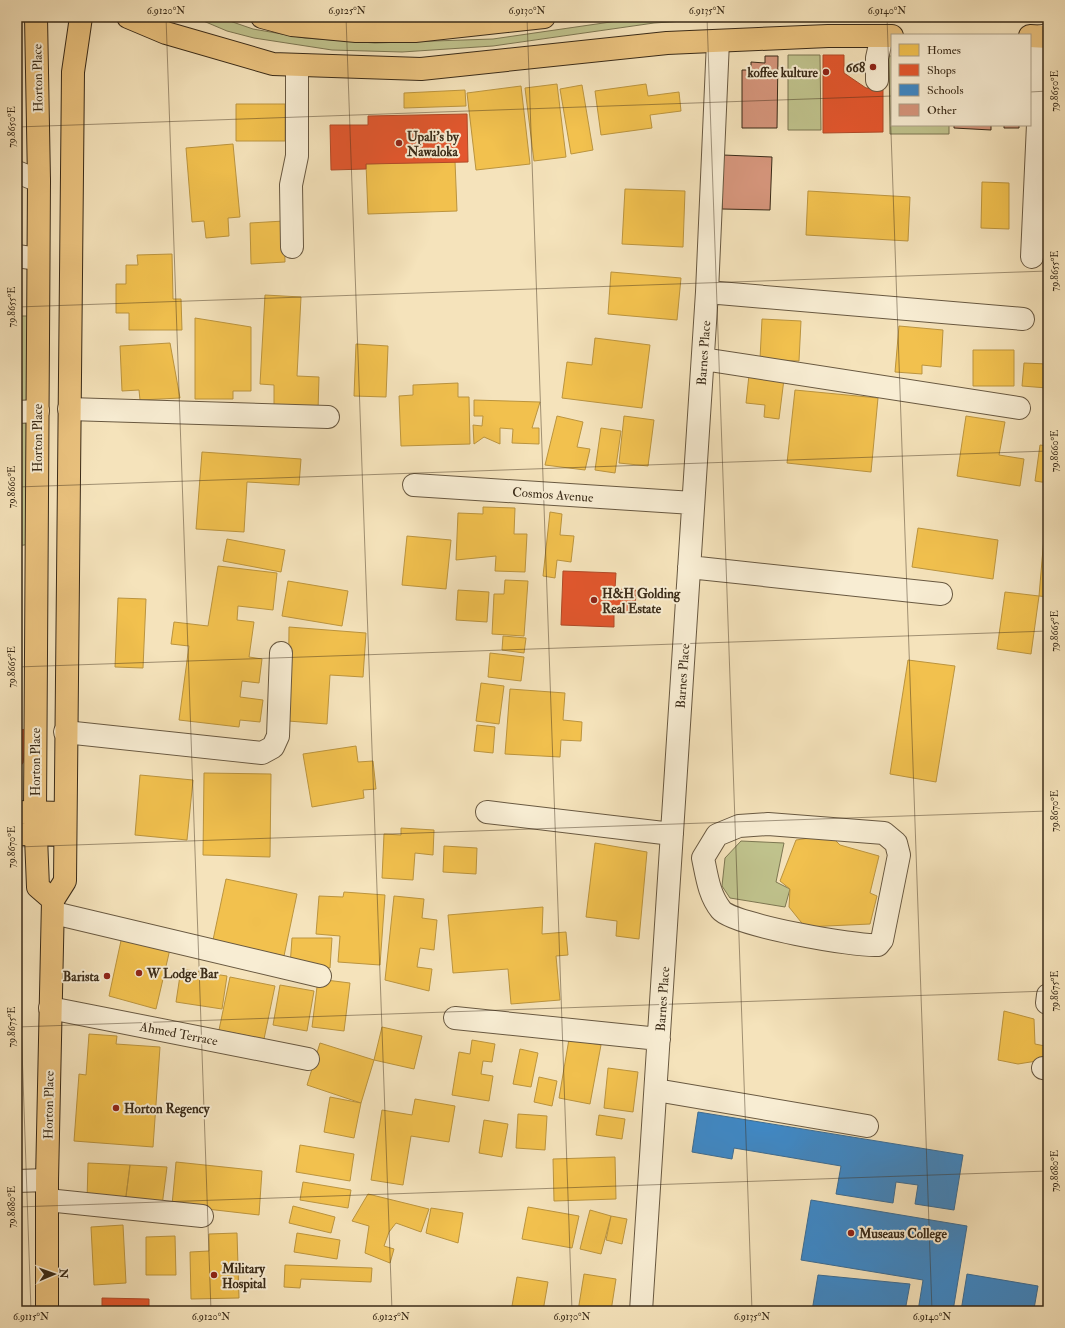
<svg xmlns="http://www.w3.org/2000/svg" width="1065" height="1328" viewBox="0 0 1065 1328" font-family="'IM FELL Double Pica',serif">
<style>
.green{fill:#c0c38d;stroke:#7d7752}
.homes{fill:#f2c14e;stroke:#bb943e}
.shops{fill:#e4572e;stroke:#b14a27}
.schools{fill:#3f88c5;stroke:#3e6c91}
.building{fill:#d5957b;stroke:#3a2b18}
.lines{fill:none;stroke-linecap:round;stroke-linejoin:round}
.minor-casing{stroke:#695941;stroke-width:24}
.major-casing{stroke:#3a2b18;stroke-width:24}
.highway-casing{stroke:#3a2b18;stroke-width:24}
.minor{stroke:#f8edd3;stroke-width:22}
.major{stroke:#eac27e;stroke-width:22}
.highway{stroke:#eac27e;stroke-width:22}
.ticks{fill:none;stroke:#3a2b18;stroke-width:1;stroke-opacity:0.45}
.poi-dot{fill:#8f2418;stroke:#f8edd3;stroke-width:1.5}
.labels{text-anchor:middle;stroke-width:4;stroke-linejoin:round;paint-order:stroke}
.poi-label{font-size:13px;font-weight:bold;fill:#3a2b18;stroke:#f8edd3;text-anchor:start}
.street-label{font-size:13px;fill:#3a2b18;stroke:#f8edd3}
.neatline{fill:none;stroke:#3a2b18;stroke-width:1.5}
.ticks-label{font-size:10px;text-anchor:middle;fill:#3a2b18}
</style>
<rect width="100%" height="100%" fill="#f5e3bb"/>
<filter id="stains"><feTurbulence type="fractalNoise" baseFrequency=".005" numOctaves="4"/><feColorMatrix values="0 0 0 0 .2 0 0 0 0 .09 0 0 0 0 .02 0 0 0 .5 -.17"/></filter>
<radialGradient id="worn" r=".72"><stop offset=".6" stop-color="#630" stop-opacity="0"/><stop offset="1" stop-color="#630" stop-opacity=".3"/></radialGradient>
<path class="green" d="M194,17H218L253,29L305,38L375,43L493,39L645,17H744L654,23L493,46L402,52L332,50L254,38L227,31Z
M788,55H820L821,130H788Z
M889,56H892V125H949V134H890Z
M17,316H36L31,544L17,546Z
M741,841L784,843L776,882L790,889L785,907L730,898L722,886L725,858Z"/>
<path class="homes" d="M557,84L566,157L534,161L525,88Z
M646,84L648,96L679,92L681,111L650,115L652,128L601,135L595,91Z
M582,85L593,150L571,154L560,89Z
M521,86L530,164L476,170L467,93Z
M465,90L466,106L404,108V93Z
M236,104H285V141H236Z
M233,144L240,217L228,218L229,236L206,238L204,221L192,222L186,148Z
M455,161L457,211L368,214L366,164Z
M982,182L1009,183V229L981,228Z
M625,189L685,191L683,247L622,244Z
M808,191L910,197L908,241L806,235Z
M284,221L285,262L251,264L250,223Z
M172,254L173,299H181L182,330H129V313H116V284H126V265H138L137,255Z
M611,272L681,278L677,320L608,314Z
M265,295L301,297L297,376L319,377L318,411L274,410V385L260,384Z
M195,318L251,327V391H233V399H195Z
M762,319L801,321L799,361L760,359Z
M899,326L943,330L941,367L922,365V374L895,372Z
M595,338L650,345L642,408L562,398L567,362L592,365Z
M170,343L180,398L140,400L139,390L122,391L120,346Z
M356,344L388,346L386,397L354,396Z
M973,350H1014V386H973Z
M1024,363L1048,364L1047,388L1022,386Z
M749,375L784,379L779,419L764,417L765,405L746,403Z
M458,383V397H469L470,444L401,446L399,396L413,395V385Z
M795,390L878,398L871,472L787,463Z
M474,400L540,402L532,428H539V444L512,443L513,429L500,428V444L484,437L474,444L473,425L482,426L483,416H474Z
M557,416L583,422L577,447L590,449L585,470L545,465Z
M624,416L654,420L648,466L619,463Z
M966,416L1005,422L999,455L1024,459L1020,486L957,476Z
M601,428L621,431L615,473L595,470Z
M1040,445L1048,446V483L1035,481Z
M202,452L301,459L299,485L247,482L244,532L196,529Z
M483,507L515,508L514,534H527L525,572L495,571L496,556L456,560L458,513L483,514Z
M550,512L562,514L560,535L574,536L571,562L557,560L555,578L543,576Z
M918,528L998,540L993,579L912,567Z
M407,536L451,540L446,589L402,585Z
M1044,537H1048V597L1039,596Z
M227,539L285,550L281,572L223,561Z
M218,566L277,573L273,610L238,606L237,620L254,622L249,657L262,659L259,683L242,681L240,697L263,700L260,722L240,720L239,727L179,720L189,646L171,644L174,622L208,626Z
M505,580L528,581L524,636L492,634L494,594H504Z
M288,581L348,591L342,626L282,616Z
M458,590L489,592L487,622L456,620Z
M1005,592L1039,596L1031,654L997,649Z
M118,598L146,599L143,668L115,667Z
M289,627L366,633L363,677L330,675L327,724L288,721Z
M503,636L526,638L524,653L502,650Z
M490,653L524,657L521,681L488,677Z
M908,660L955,666L936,782L890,774Z
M481,683L504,686L499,724L476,721Z
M510,689L565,693L563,720L582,722L581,741L561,740L560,757L505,754Z
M477,725L495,727L493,753L474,751Z
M356,746L358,762L373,761L376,789L363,790L364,798L312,807L303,754Z
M204,773L271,774L270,857L203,855Z
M140,775L193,780L187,840L135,835Z
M401,828L434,830L433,855L415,853L413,880L382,878L384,834L401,835Z
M830,835L840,845L879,856L870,893L877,896L870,924L805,927L789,907L790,889L780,881L796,840Z
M595,843L647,852L639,939L616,936L617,921L586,917Z
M444,846L477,848L476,874L443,872Z
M226,879L297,894L284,956L213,940Z
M344,892L385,895L380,965L338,962L340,936L316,934L319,896L343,897Z
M394,896L424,899L422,918L437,920L434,950L420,948L417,967L432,969L429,991L385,980Z
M543,907L542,934L566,932L568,955L556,956L560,1000L511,1004L508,969L453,973L448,915Z
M122,936L170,949L156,1009L109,996Z
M292,938H332L330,968L290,966Z
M181,969L227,976L222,1009L176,1002Z
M230,977L275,986L264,1039L219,1030Z
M318,979L350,983L344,1031L312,1027Z
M280,985L314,991L307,1031L273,1025Z
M1004,1011L1034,1019L1035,1044L1045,1046L1043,1060L1018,1064L998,1060Z
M382,1027L422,1036L414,1069L374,1060Z
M89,1034L117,1036L116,1044L160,1047L153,1147L74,1141L79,1074L86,1075Z
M569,1039L601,1045L590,1104L559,1098Z
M472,1040L495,1044L492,1062L483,1061L481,1074L493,1076L489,1101L452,1095L459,1052L470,1054Z
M320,1043L374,1060L361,1103L307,1085Z
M520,1049L538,1053L531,1087L513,1084Z
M608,1068L638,1072L633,1112L604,1108Z
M539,1077L557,1081L552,1106L534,1102Z
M330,1097L361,1103L354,1138L324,1132Z
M415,1099L455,1106L449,1142L411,1136L403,1185L371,1180L382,1110L412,1115Z
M518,1114L547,1116L545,1150L516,1148Z
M599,1115L625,1119L622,1139L596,1135Z
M484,1120L508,1124L502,1157L479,1153Z
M300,1145L354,1154L350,1181L296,1172Z
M615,1157L616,1199L554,1201L553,1159Z
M176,1162L262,1171L259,1215L172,1205Z
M88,1163L130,1165L125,1204L87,1201Z
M130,1165L167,1167L162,1206L125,1204Z
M303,1182L351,1190L348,1208L300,1200Z
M368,1194L429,1209L421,1232L396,1223L389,1232L384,1246L394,1249L390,1263L365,1253L369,1226L352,1221Z
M293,1206L335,1217L331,1233L289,1223Z
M528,1207L579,1216L572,1248L522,1239Z
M431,1208L463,1213L458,1243L426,1233Z
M590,1210L611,1216L601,1254L580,1249Z
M611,1216L627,1219L622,1244L606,1240Z
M123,1225L126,1283L94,1285L91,1227Z
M237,1233L239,1298L191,1299L190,1252L209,1251V1234Z
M297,1233L340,1240L337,1259L294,1252Z
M175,1236L176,1275H146V1237Z
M285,1265L372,1268L371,1282L301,1279L300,1288L284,1287Z
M584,1274L616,1279L611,1311H578Z
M517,1277L548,1282L543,1311L512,1306Z
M293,1307L292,1311H274V1309Z"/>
<path class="shops" d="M823,55H844V73L866,88H883V132L823,133Z
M467,114L468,162L366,164V169L331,170L330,125H368V116Z
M563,571L616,573L615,589L636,590L635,612L614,611V627L561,625Z
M17,729L27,730L23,763L17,770Z
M102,1298L149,1299V1311H102Z
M174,1308L213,1311H174Z"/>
<path class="schools" d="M698,1112L963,1155L954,1210L915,1204L918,1185L896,1182L893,1203L836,1194L841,1166L734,1148L732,1159L692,1152Z
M811,1200L967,1226L953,1311H918L923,1280L801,1260Z
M967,1274L1038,1286L1034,1309L1044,1311H961Z
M818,1275L910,1284L905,1311H812Z"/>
<path class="building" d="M765,56H778L777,128H742V70H751V62L765,63Z
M954,125H991V130L954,128Z
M1004,125H1019V128H1004Z
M723,155L772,157L770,210L722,209Z
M17,272H19V298H17Z"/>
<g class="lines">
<defs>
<path id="minor" d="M877,80V58L882,36
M17,172L39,181
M292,247L291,185L297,156V65
M17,256L38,259
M1032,257L1042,36
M707,292L1023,319
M703,359L1019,408
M69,409L328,417
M17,412L38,411
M414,485L693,503
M689,567L941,594
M65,732L262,753L273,747L278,736L281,653
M487,812L672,834
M768,824L884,833L896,843L899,855L882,940L878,945C857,947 733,925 721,910C709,895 707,877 703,858L717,835L739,826Z
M54,913L320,976
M1047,1003L1048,995
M50,1008L308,1059
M455,1018L659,1039
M1043,1068L1048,1069
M656,1090L867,1126
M17,1181L47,1180
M47,1200L202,1216
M641,1311L707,292L718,41"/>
<path id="major" d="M128,17L166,33L273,64L421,69L667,43L828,36H892
M262,17L292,25L356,31H415L544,17
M1030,36L1048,37
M17,812L64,813
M17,834L64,835"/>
<path id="highway" d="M36,17L39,181L35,812L38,887L53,900
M47,1311V1180L53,900L65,881L73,72L81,17"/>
</defs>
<use href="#minor" class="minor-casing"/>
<use href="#major" class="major-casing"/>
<use href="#highway" class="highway-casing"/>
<use href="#minor" class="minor"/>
<use href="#major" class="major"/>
<use href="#highway" class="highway"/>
</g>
<path class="ticks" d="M166,17L211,1311M346,17L392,1311M527,17L572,1311M707,17L752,1311M887,17L932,1311M1030,92L1048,91M17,127L892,96M17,307L1048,271M17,487L1048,451M17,667L1048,631M17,847L1048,811M17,904L31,1311M17,1027L1048,991M17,1207L1048,1171"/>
<g class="poi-dot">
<circle cx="873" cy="67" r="4"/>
<circle cx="826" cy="72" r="4"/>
<circle cx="399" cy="143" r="4"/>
<circle cx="594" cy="600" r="4"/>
<circle cx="139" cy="973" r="4"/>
<circle cx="107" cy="976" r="4"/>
<circle cx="116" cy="1108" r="4"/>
<circle cx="851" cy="1233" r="4"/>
<circle cx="214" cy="1275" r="4"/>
</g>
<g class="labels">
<g class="poi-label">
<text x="865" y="72" text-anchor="end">668</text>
<text x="818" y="77" text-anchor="end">koffee kulture</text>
<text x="407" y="141">Upali's by<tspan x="407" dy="15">Nawaloka</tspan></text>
<text x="602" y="598">H&amp;H Golding<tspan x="602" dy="15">Real Estate</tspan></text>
<text x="147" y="978">W Lodge Bar</text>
<text x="99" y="981" text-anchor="end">Barista</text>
<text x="124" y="1113">Horton Regency</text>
<text x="859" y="1238">Museaus College</text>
<text x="222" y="1273">Military<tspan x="222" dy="15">Hospital</tspan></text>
</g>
<g class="street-label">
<text transform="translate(37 78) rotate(-91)" y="5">Horton Place</text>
<text transform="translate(703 353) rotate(-86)" y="5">Barnes Place</text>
<text transform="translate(37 438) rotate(-90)" y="5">Horton Place</text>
<text transform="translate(553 494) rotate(4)" y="5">Cosmos Avenue</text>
<text transform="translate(682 676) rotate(-86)" y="5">Barnes Place</text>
<text transform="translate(35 762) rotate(-90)" y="5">Horton Place</text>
<text transform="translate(662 999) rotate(-86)" y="5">Barnes Place</text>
<text transform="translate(179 1033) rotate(11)" y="5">Ahmed Terrace</text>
<text transform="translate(48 1105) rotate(-89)" y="5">Horton Place</text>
</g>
</g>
<rect width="1065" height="1328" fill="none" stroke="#f5e3bb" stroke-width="44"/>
<rect x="891" y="34" width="140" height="92" fill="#f8edd3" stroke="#ac9f88"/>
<rect x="899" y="44" width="20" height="12" fill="#f2c14e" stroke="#ac9f88"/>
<text x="927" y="54" font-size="12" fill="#3a2b18">Homes</text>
<rect x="899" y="64" width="20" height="12" fill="#e4572e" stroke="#ac9f88"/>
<text x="927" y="74" font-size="12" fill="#3a2b18">Shops</text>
<rect x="899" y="84" width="20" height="12" fill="#3f88c5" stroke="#ac9f88"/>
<text x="927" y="94" font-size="12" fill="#3a2b18">Schools</text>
<rect x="899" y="104" width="20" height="12" fill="#d5957b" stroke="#ac9f88"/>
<text x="927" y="114" font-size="12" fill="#3a2b18">Other</text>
<g transform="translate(54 1274) rotate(88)" stroke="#f8edd3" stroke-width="3" paint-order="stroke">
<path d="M0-3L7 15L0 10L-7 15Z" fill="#3a2b18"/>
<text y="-6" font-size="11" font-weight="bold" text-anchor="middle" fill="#3a2b18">N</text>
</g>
<rect x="22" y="22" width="1021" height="1284" class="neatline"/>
<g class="ticks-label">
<text x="166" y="14">6.9120°N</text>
<text x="347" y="14">6.9125°N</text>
<text x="527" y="14">6.9130°N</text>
<text x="707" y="14">6.9135°N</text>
<text x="887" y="14">6.9140°N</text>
<text transform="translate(1054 91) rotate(-90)" y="4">79.8650°E</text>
<text transform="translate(11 127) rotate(-90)" y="4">79.8650°E</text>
<text transform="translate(1054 271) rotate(-90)" y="4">79.8655°E</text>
<text transform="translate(11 307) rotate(-90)" y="4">79.8655°E</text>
<text transform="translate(1054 451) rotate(-90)" y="4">79.8660°E</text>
<text transform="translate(11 487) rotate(-90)" y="4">79.8660°E</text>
<text transform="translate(1054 631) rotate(-90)" y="4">79.8665°E</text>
<text transform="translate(11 667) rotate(-90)" y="4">79.8665°E</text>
<text transform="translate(1054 811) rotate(-90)" y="4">79.8670°E</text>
<text transform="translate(11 847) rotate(-90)" y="4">79.8670°E</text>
<text transform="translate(1054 991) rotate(-90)" y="4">79.8675°E</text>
<text transform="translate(11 1027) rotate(-90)" y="4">79.8675°E</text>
<text transform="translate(1054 1171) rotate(-90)" y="4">79.8680°E</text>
<text transform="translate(11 1207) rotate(-90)" y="4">79.8680°E</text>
<text x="31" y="1320">6.9115°N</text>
<text x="211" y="1320">6.9120°N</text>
<text x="391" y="1320">6.9125°N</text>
<text x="572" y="1320">6.9130°N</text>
<text x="752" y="1320">6.9135°N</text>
<text x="932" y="1320">6.9140°N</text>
</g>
<rect width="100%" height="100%" filter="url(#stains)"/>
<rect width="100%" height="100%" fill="url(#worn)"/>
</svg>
